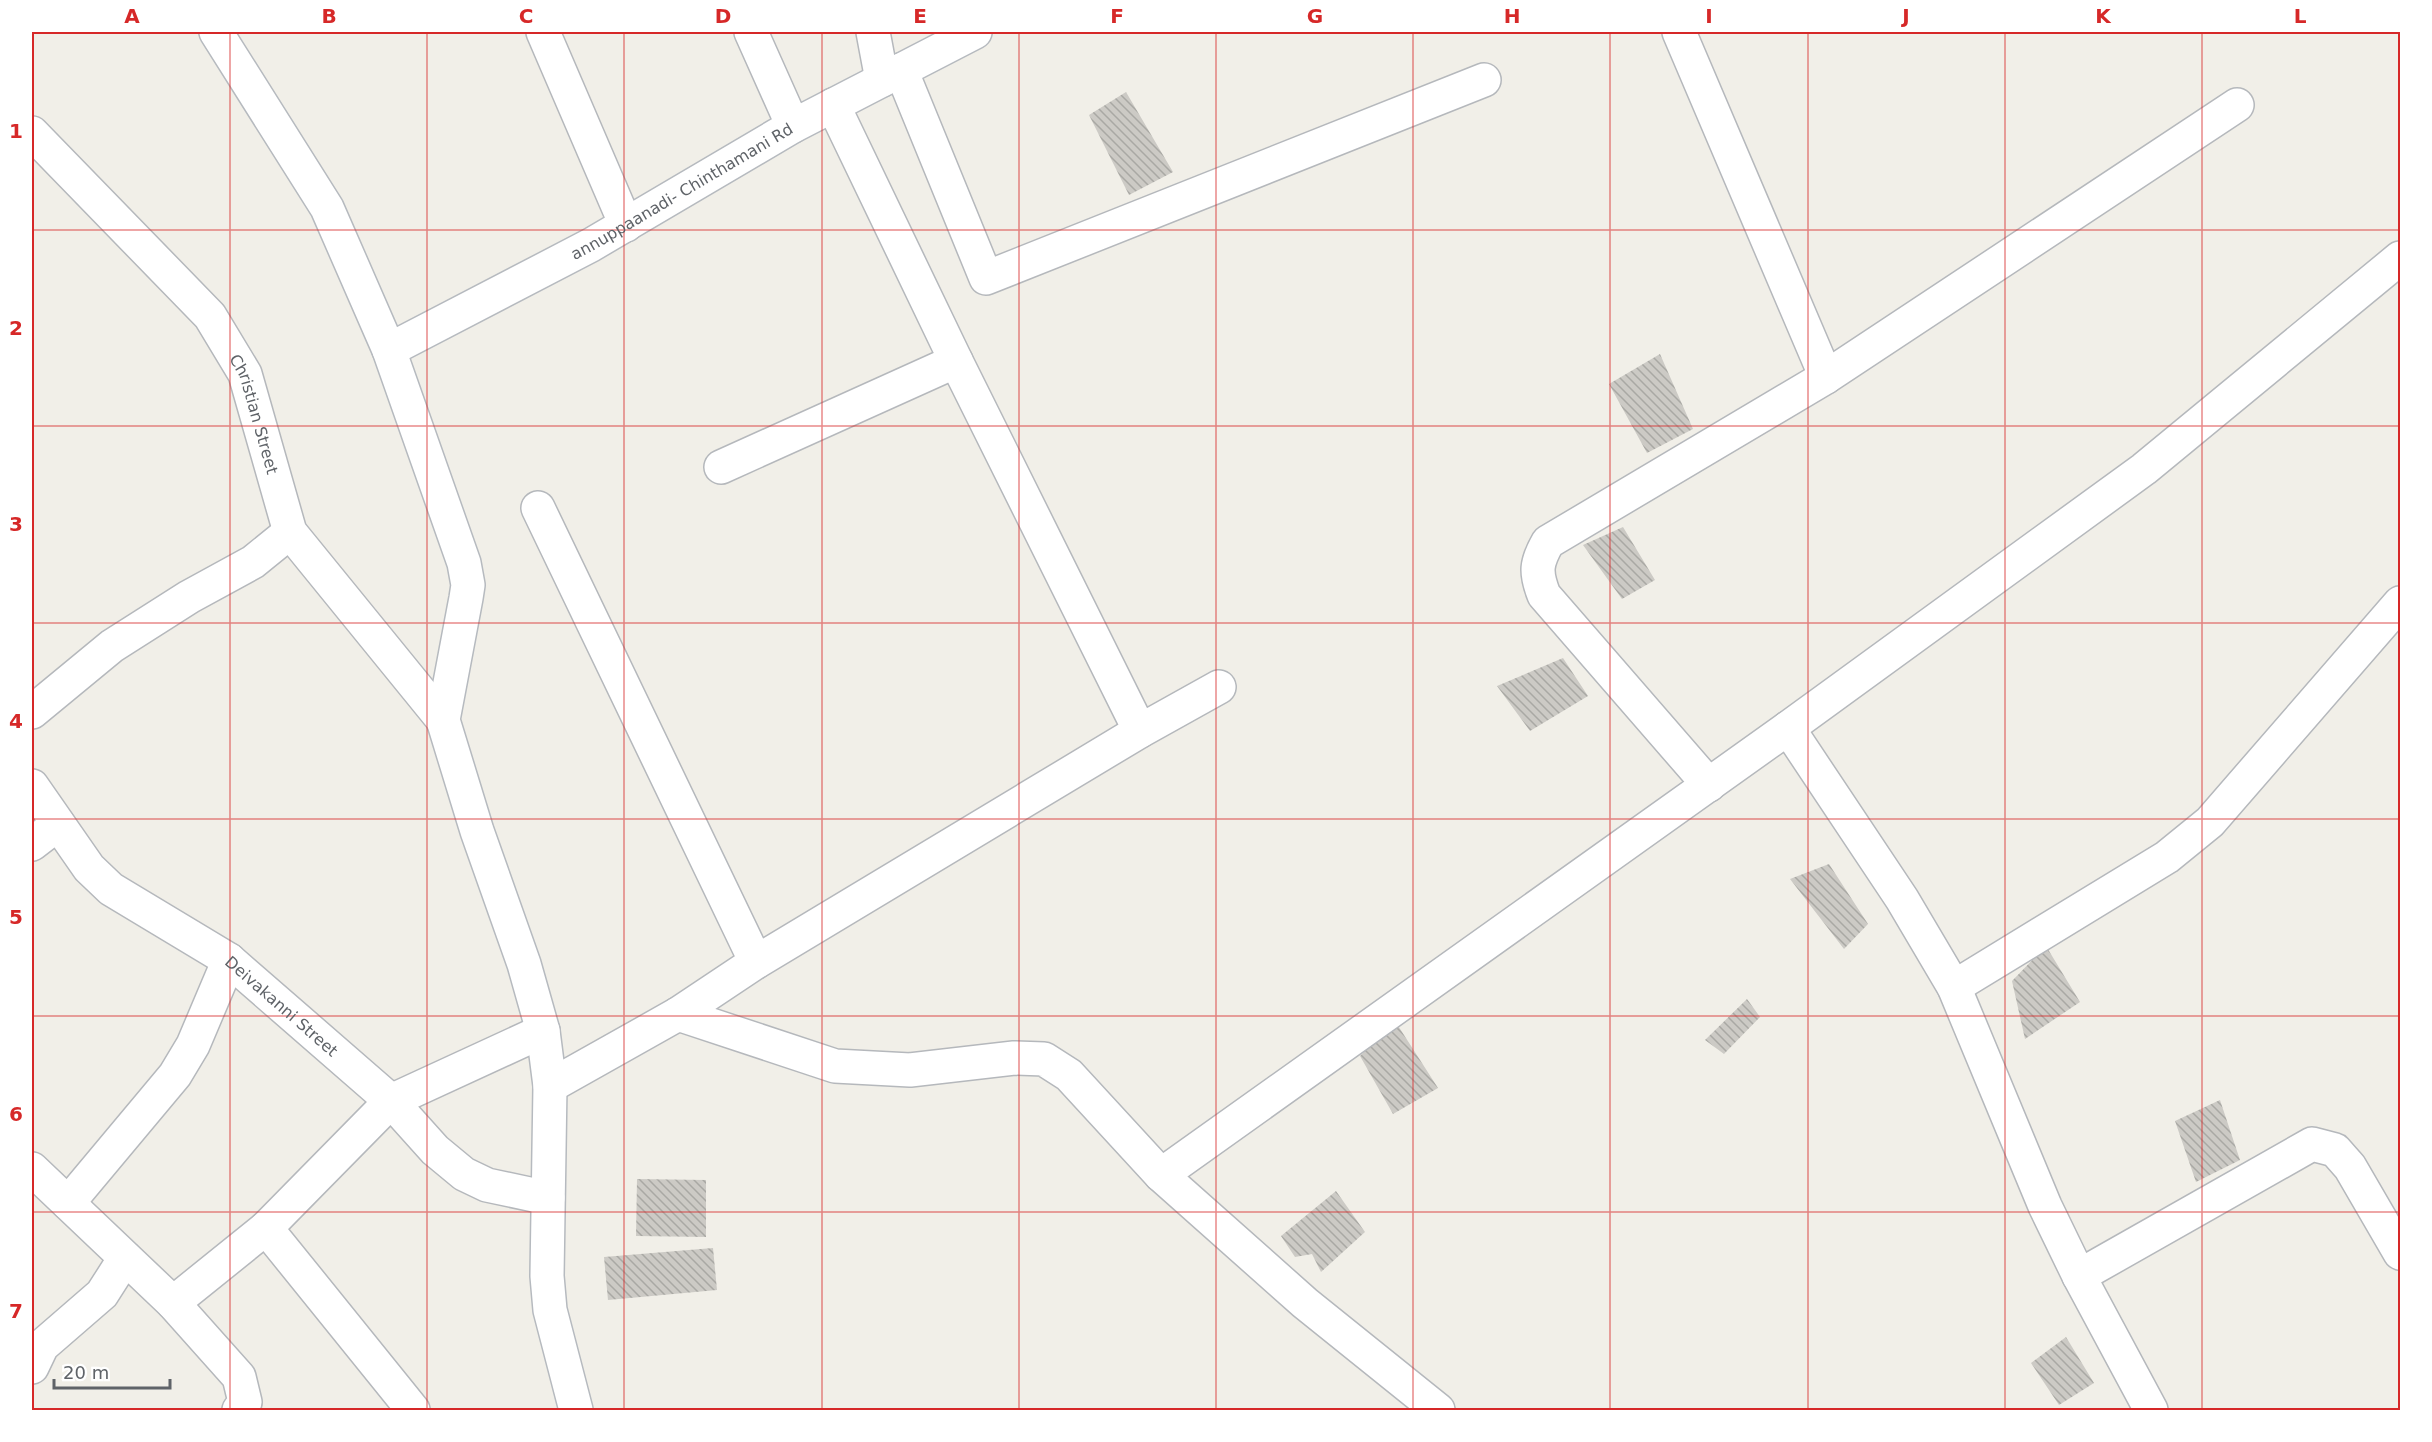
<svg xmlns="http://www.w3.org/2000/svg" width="2432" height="1442" viewBox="0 0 2432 1442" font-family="'DejaVu Sans',sans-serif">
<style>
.building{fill:url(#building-back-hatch)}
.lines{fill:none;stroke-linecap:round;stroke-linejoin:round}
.street-casing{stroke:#b5b8bc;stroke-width:36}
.secondary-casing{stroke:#b6babf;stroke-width:36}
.street{stroke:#fff;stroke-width:33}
.secondary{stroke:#fff;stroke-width:33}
.grid{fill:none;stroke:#d62828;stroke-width:1.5;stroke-opacity:0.55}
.labels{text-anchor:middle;stroke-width:4.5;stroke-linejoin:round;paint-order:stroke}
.street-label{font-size:16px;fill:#5f6368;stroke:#fff}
.neatline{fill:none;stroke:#d62828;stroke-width:2}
.grid-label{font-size:20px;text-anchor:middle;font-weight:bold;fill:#d62828}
</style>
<defs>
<pattern id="building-back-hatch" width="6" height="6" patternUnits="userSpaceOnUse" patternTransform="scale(1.5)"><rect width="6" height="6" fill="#cccac5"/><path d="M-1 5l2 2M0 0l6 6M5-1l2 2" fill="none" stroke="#a9a8a4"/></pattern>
</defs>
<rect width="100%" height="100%" fill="#f1efe8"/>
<path class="building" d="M1126,92L1173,172L1129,195L1089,115Z
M1660,354L1693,429L1647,453L1609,384Z
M1623,527L1655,580L1622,599L1583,545Z
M1563,658L1588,696L1530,731L1497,686Z
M1829,864L1868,924L1844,949L1790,879Z
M2046,946L2080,1002L2025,1039L2012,981Z
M1747,999L1760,1017L1724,1054L1705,1040Z
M1395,1021L1438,1088L1393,1114L1360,1056Z
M2220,1100L2240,1160L2196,1182L2175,1121Z
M637,1179L706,1180V1237L636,1236Z
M1336,1191L1365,1232L1321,1272L1312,1254L1295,1257L1281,1236Z
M713,1248L717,1290L608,1300L604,1257Z
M2066,1337L2094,1383L2059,1405L2031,1363Z"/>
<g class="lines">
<defs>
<g id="street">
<path d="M543,32L626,225"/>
<path d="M751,32L793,126"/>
<path d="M873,32L882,80"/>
<path d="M1679,32L1826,377"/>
<path d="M901,70L986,278L1484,80"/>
<path d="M833,105L956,361L1140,731"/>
<path id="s1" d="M32,133L210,316L245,374L290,532L443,720"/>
<path d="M721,467L956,361"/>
<path d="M538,508L756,962"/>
<path d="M32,712L112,646L189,597L253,562L290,532"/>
<path d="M1788,728L1902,899L1954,987L2045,1206L2079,1276L2151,1410"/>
<path d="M1709,785L1544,595C1535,572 1536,563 1548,542L1826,377L2237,105"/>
<path id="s2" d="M32,786L89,868L111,889L229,960L391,1101L435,1150L464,1174L487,1185L548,1198"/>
<path d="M32,844L58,824"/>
<path d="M1954,987L2167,857L2210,822L2400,603"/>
<path d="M678,1014L756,962L1140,731L1219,687"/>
<path d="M550,1086L678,1014L835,1066L910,1070L1014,1058L1044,1059L1069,1075L1161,1175L1305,1303L1438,1410"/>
<path d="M32,1169L173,1303L266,1228"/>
<path d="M1161,1175L1788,728L2144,469L2400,258"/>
<path d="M68,1203L175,1075L193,1045L229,960"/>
<path d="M2079,1276L2312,1144L2335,1150L2350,1167L2400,1253"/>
<path d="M173,1303L239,1377L245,1402L239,1410"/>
<path d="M32,1367L42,1346L102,1294L125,1258"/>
<path d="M413,1410L266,1228L391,1101L543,1031"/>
</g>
<g id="secondary">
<path d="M216,32L327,208L389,350L464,563L468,585L466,598L443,720L477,831L524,964L543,1031L550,1086L547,1276L550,1310L576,1410"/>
<path id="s3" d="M389,350L591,245L793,126L975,32"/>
</g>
</defs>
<use href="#street" class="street-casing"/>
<use href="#secondary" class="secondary-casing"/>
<use href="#street" class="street"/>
<use href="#secondary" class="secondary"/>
</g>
<path class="grid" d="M230,32V1410M427,32V1410M624,32V1410M822,32V1410M1019,32V1410M1216,32V1410M1413,32V1410M1610,32V1410M1808,32V1410M2005,32V1410M2202,32V1410M32,230H2400M32,426H2400M32,623H2400M32,819H2400M32,1016H2400M32,1212H2400"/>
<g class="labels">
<g class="street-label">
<text dy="6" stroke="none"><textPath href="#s3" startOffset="333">annuppaanadi- Chinthamani Rd</textPath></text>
<text dy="6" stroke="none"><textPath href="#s1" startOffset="364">Christian Street</textPath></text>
<text dy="6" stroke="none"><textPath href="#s2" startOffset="338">Deivakanni Street</textPath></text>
</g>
</g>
<rect width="2432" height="1442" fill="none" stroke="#ffffff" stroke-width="66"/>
<path d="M54 1379v9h116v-9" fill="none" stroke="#5f6368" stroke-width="3"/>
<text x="63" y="1379" font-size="18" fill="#5f6368" stroke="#ffffff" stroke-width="4.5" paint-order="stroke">20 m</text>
<rect x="33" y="33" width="2366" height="1376" class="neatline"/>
<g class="grid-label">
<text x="132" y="23">A</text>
<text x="329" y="23">B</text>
<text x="526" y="23">C</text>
<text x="723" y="23">D</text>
<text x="920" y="23">E</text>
<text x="1117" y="23">F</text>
<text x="1315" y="23">G</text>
<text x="1512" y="23">H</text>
<text x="1709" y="23">I</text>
<text x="1906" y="23">J</text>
<text x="2103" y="23">K</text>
<text x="2300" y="23">L</text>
<text x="16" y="138">1</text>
<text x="16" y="335">2</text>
<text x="16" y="531">3</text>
<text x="16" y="728">4</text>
<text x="16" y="924">5</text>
<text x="16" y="1121">6</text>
<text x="16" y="1318">7</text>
</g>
</svg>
